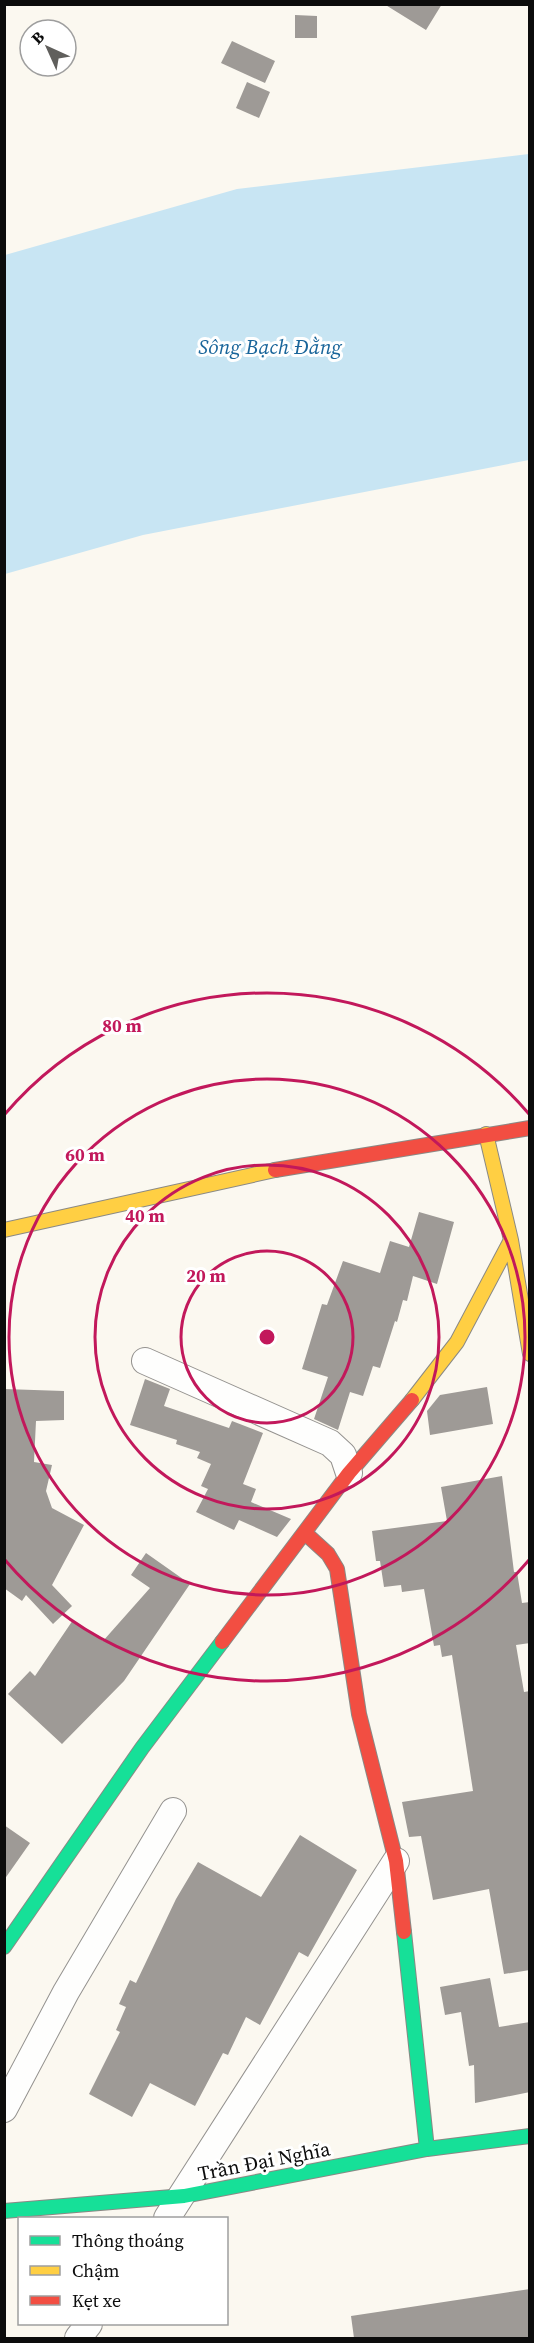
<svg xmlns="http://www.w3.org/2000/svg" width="534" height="2343" viewBox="0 0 534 2343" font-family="'Source Serif 4',serif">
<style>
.water{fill:#c8e5f3}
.building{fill:#9e9a96}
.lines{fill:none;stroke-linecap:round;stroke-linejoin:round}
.street-casing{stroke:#94928f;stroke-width:28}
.fast-casing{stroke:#8a8985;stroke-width:16}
.slow-casing{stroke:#8a8985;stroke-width:16}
.jam-casing{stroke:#8a8985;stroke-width:16}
.street{stroke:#fefefd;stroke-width:26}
.fast{stroke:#16e098;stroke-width:14}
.slow{stroke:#ffcf43;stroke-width:14}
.jam{stroke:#f24e42;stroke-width:14}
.ring{fill:none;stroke:#c2185b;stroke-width:3}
.labels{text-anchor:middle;stroke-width:6;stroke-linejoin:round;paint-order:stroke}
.street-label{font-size:20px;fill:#0c0c0c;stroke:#fff}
.water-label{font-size:21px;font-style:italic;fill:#19659a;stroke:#fff}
.centre{fill:#c2185b;stroke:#fff;stroke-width:3}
.ring-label{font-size:18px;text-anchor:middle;font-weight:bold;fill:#c2185b;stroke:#fff;stroke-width:6;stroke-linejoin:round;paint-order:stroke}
</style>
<rect width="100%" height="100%" fill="#fbf8f0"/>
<path class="water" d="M529,154V460L143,535L5,574V255L237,189Z"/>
<path class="building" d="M384,4H442L426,30Z
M295,15L317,16V38H295Z
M232,41L275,61L265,83L221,63Z
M247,82L270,92L259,118L236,108Z
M419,1212L454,1222L437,1284L413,1276L407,1301L403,1300L397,1322L395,1321L380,1368L373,1366L363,1396L350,1392L338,1430L314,1419L328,1377L302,1369L322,1304L327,1305L343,1261L380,1273L390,1241L409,1247Z
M145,1379L170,1389L164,1406L229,1428L232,1421L263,1433L243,1484L256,1489L251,1502L291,1519L277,1537L239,1520L234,1530L196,1512L208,1489L201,1486L211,1464L197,1458L200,1452L176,1444L177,1440L130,1425Z
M487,1387L493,1424L430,1435L427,1411L440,1395Z
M4,1389L64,1391V1420L36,1421L34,1462L52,1465L46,1491L52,1508L84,1525L52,1585L72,1606L53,1624L26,1595L22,1601L4,1588Z
M502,1476L514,1572H517L522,1603L530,1602V1643L516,1645L524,1692L530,1691V1970L504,1974L489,1889L433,1900L421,1836L409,1837L402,1802L473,1791L452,1655L442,1657L440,1645L434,1646L424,1589L402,1592L401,1585L384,1587L380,1561H376L372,1531L447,1521L441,1487Z
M146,1553L190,1584L124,1681L62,1744L8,1694L30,1671L35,1676L73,1620L103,1641L150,1588L131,1575Z
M4,1825L30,1843L4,1880Z
M300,1835L357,1870L308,1957L299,1952L260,2025L246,2017L228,2055L223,2053L195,2106L150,2083L132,2117L89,2094L120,2032L116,2030L126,2007L119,2004L130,1980L136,1983L176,1899L198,1862L261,1897Z
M490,1978L499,2027L530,2022V2092L475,2103L474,2065L469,2066L461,2012L445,2015L440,1987Z
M530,2289V2338H354L351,2316Z"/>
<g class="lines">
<defs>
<path id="street" d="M145,1361L330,1443L343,1455L349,1473
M4,2109L66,1992L173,1811
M167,2218L396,1861
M78,2338L89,2324"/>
<path id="fast" d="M404,1932L427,2149
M4,1947L142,1748L222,1642
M4,2211L184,2196L427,2149L530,2136"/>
<path id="slow" d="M486,1134L511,1240L530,1354
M4,1230L275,1170
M412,1400L457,1342L511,1240"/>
<path id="jam" d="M275,1170L530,1128
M305,1533L328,1554L337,1569L359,1714L396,1861L404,1932
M222,1642L349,1473L412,1400"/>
</defs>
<use href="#street" class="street-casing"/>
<use href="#fast" class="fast-casing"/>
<use href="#slow" class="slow-casing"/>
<use href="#jam" class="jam-casing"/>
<use href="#street" class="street"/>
<use href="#fast" class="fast"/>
<use href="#slow" class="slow"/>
<use href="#jam" class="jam"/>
</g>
<g class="ring">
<circle cx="267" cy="1337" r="86"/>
<circle cx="267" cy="1337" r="172"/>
<circle cx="267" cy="1337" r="258"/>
<path d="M529 1560A344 344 0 0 1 5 1560M5 1114A344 344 0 0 1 529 1114"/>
</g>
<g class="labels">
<g class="street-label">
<text transform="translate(264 2161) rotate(-11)" y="7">Trần Đại Nghĩa</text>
</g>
<g class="water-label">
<text x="270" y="354">Sông Bạch Đằng</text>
</g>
</g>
<circle cx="267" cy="1337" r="9" class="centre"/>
<g class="ring-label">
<text x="122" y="1032">80 m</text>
<text x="85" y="1161">60 m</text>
<text x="145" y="1222">40 m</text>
<text x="206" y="1282">20 m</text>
</g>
<rect width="534" height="2343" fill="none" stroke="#0c0c0c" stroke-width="12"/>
<rect x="18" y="2217" width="210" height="108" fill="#ffffff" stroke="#9e9e9e" stroke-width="1.5"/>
<rect x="30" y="2236" width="30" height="9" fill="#16e098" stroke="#9e9e9e" stroke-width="1.5"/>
<text x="72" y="2247" font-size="18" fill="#0c0c0c">Thông thoáng</text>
<rect x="30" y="2266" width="30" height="9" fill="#ffcf43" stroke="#9e9e9e" stroke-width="1.5"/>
<text x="72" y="2277" font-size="18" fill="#0c0c0c">Chậm</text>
<rect x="30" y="2296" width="30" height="9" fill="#f24e42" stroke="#9e9e9e" stroke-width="1.5"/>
<text x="72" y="2307" font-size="18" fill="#0c0c0c">Kẹt xe</text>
<g transform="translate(48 48) rotate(315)"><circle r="28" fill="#ffffff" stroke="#9e9e9e" stroke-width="1.5"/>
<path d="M0-4.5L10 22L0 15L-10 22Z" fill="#605f5c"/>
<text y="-9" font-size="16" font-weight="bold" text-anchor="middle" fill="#0c0c0c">B</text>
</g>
</svg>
